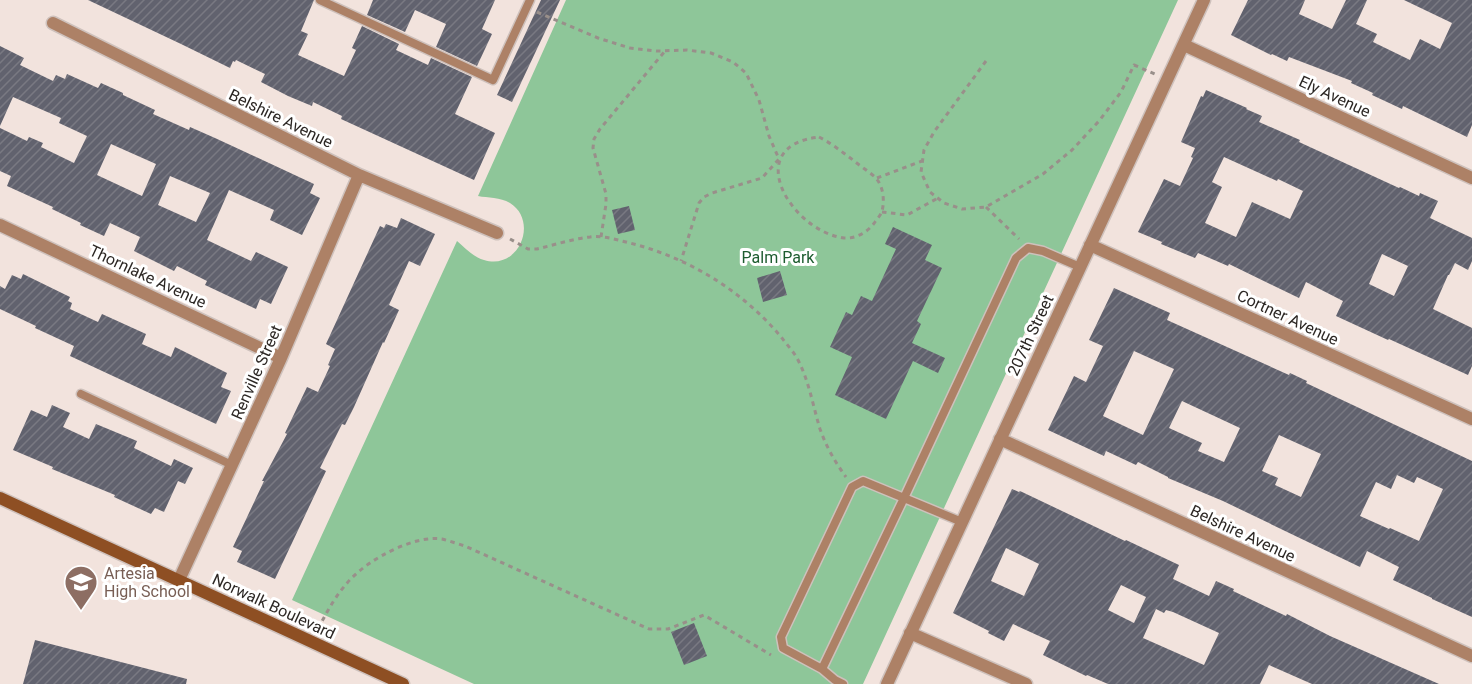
<svg xmlns="http://www.w3.org/2000/svg" width="1472" height="684" viewBox="0 0 1472 684" font-family="Roboto,sans-serif">
<style>
.green{fill:#8ec699}
.building{fill:url(#building-hatch);fill-rule:evenodd}
.lines{fill:none;stroke-linecap:round;stroke-linejoin:round}
.service-casing{stroke:#cec1bc;stroke-width:11}
.minor-casing{stroke:#cec1bc;stroke-width:15}
.secondary-casing{stroke:#cec1bc;stroke-width:15}
.path{stroke:#998f8a;stroke-width:3;stroke-dasharray:4.5 4.5;stroke-linecap:butt}
.service{stroke:#ad8166;stroke-width:8}
.minor{stroke:#ad8166;stroke-width:12}
.secondary{stroke:#8e4f23;stroke-width:12}
.labels{text-anchor:middle;stroke-width:6;stroke-linejoin:round;paint-order:stroke}
.street-label{font-size:16px;fill:#2c2724;stroke:#fff}
.park-label{font-size:16px;fill:#1d5c2f;stroke:#fff}
.education-label{font-size:16px;fill:#785e54;stroke:#fff;text-anchor:start}
</style>
<defs>
<pattern id="building-hatch" width="6" height="6" patternUnits="userSpaceOnUse" patternTransform="scale(1.5)"><rect width="6" height="6" fill="#61626e"/><path d="M-1 1l2-2M0 6l6-6M5 7l2-2" fill="none" stroke="#797982"/></pattern>
</defs>
<rect width="100%" height="100%" fill="#f2e3dd"/>
<path class="green" d="M566,0H1178L863,684H474L292,600L457,241C465,248 473,257 484,260C519,271 539,221 510,203C500,197 488,198 478,196Z"/>
<path class="building" d="M88,0H314L301,31L308,34L298,55L344,76L356,50L352,48L362,26L399,44L396,50L428,65L431,58L472,77L455,114L495,133L474,180L341,119L342,116L313,102L312,106L288,96L261,82L265,74L236,60L235,62L233,61L230,68L181,44Z
M373,0H495L482,29L492,34L477,66L436,47L446,24L415,10L405,32L367,15Z
M541,0H560L512,102L497,95Z
M1248,0H1305L1299,14L1332,29L1346,0H1367L1356,24L1377,34L1373,42L1410,60L1420,39L1440,49L1452,23L1404,0H1472V125L1467,137L1403,106L1402,109L1372,95L1373,93L1351,83L1352,81L1289,57L1287,61L1272,54L1271,55L1231,35Z
M0,46L24,58L20,65L53,81L56,75L65,79L67,74L98,88L101,83L123,93V95L155,110L153,114L189,130L190,127L215,138L314,184L310,193L320,198L302,235L270,220L274,210L229,190L207,240L251,261L256,252L288,267L271,304L260,299L256,309L205,285L207,281L177,266L174,271L134,251L140,237L110,223L104,236L80,225L81,223L52,209L53,207L7,186L11,176L0,171V128L27,141L29,137L43,143L41,147L74,163L87,136L59,123L61,118L13,97L0,126ZM111,144L156,164L142,196L97,175ZM170,176L210,193L196,222L158,205Z
M1206,90L1247,108L1246,109L1262,116L1259,122L1300,140L1299,142L1399,188L1400,187L1419,196L1420,193L1438,201L1430,218L1472,238V261L1468,270L1455,263L1449,275H1448L1433,309L1472,328V366L1468,375L1389,339L1388,340L1336,316L1343,301L1306,282L1299,298L1229,264L1228,266L1198,253L1195,258L1161,244L1162,242L1138,232L1164,179L1180,186L1193,158L1191,157L1195,148L1181,142L1201,96L1203,97ZM1224,157L1277,181L1278,179L1303,191L1290,219L1252,202L1236,237L1205,223L1222,187L1212,182ZM1382,254L1408,266L1394,296L1369,284Z
M629,206L635,230L618,234L612,210Z
M401,218L435,234L420,266L409,261L389,305L399,310L384,343L383,342L354,407L345,425L342,424L320,468L326,471L275,579L237,562L242,551L233,547L264,481H262L287,434L285,433L307,387L318,392L330,366L328,365L335,349L326,344L380,226L384,228L386,224L397,228Z
M893,227L932,245L925,260L942,268L917,321L921,324L912,343L945,358L938,373L913,361L886,419L835,395L852,357L830,347L846,312L852,315L861,296L872,301L896,249L885,244Z
M780,271L787,295L763,302L757,278Z
M23,274L70,297L68,301L72,303L70,309L98,322L102,314L146,334L142,344L171,357L175,347L227,373L221,387L231,391L216,424L70,356L74,346L35,328L36,326L0,309V286L5,289L12,275L21,279Z
M1114,288L1170,313L1167,320L1289,375L1290,373L1307,381L1306,383L1472,461V617L1432,599V598L1393,580L1399,567L1367,551L1360,567L1223,501L1168,478V477L1138,462L1136,465L1106,451L1104,456L1048,430L1074,376L1086,382L1103,346L1089,340ZM1134,351L1174,369L1143,435L1103,416ZM1182,401L1240,428L1224,462L1198,451L1202,443L1169,428ZM1279,435L1321,454L1301,497L1275,485L1278,478L1262,471ZM1397,475L1414,483L1417,477L1443,489L1419,541L1390,528L1389,529L1360,516L1376,482L1391,489Z
M52,405L70,413L63,427L89,439L96,424L137,441L134,448L171,466L174,459L193,468L185,484L178,481L164,512L155,508L151,514L114,497L115,495L52,469L53,467L13,450L31,410L47,417Z
M1012,489L1019,492L1020,491L1125,541L1126,540L1179,565L1173,579L1209,596L1216,581L1234,589L1233,591L1286,616L1287,614L1330,636L1439,684H1312L1269,665L1260,684H1108L1087,675L1086,676L1043,655L1050,641L1013,624L1004,641L988,633L989,631L953,613ZM1006,548L1039,564L1024,596L991,581ZM1121,585L1146,597L1134,623L1108,610ZM1156,609L1164,613L1166,610L1173,612L1219,633L1204,665L1143,638Z
M694,623L707,656L684,665L671,632Z
M35,640L187,679L186,684H23Z"/>
<g class="lines">
<defs>
<path id="service" d="M320,0L493,80L530,0
M81,394L232,465
M822,669L904,498L1016,258L1028,248L1043,251L1080,267
M843,684L835,680L822,669L783,648L781,637L852,487L863,481L962,522"/>
<path id="minor" d="M53,23L359,175L497,233
M1184,45L1472,178
M0,225L281,358
M1090,245L1472,419
M1000,439L1472,656
M179,580L281,358L359,175
M910,633L1026,684
M887,684L1204,0"/>
<path id="secondary" d="M0,498L403,684"/>
</defs>
<use href="#service" class="service-casing"/>
<use href="#minor" class="minor-casing"/>
<use href="#secondary" class="secondary-casing"/>
<path class="path" d="M537,12L598,38L630,48L657,51L687,50L711,53L733,62L746,73L759,100L769,136L779,159L762,178L712,193L704,197L699,203L681,261
M986,61L934,132L924,150L921,172L930,192L944,203L962,209L986,207L1043,174L1072,150L1099,121L1121,92L1134,65L1155,74
M819,137C831,143 842,152 853,160C860,166 868,171 875,177C883,185 885,200 882,211C881,215 877,219 875,222C868,232 856,239 844,238C791,231 740,146 819,137Z
M877,178L922,161
M986,207L1019,239
M882,212L907,215L938,198
M601,237L606,204V194L593,148L594,139L600,129L665,51
M510,239L528,249H537C554,245 572,239 590,237C603,235 617,240 630,243C689,258 743,291 782,338C787,345 794,352 798,360C809,381 813,406 820,429C826,446 835,462 846,477
M318,629C339,588 354,568 397,548C411,542 427,537 442,539C450,541 458,544 465,546L649,629H668L704,615L771,655"/>
<use href="#service" class="service"/>
<use href="#minor" class="minor"/>
<use href="#secondary" class="secondary"/>
</g>
<defs>
<symbol id="school-pin" viewBox="-11 -11 22 30"><path d="M0 17L-7.5 6A9.5 9.5 0 1 1 7.5 6Z" fill="#8d6e63" stroke="#fff"/><path d="M0-5L7-2L0 1L-7-2ZM-4 1L0 2.5L4 1V4Q0 6-4 4Z" fill="#fff"/></symbol>
</defs>
<g fill-rule="evenodd">
<use href="#school-pin" x="62" y="563" width="38" height="52"/>
</g>
<g class="labels">
<g class="street-label">
<text transform="translate(1335 96) rotate(25)" y="6">Ely Avenue</text>
<text transform="translate(281 118) rotate(26)" y="6">Belshire Avenue</text>
<text transform="translate(148 276) rotate(25)" y="6">Thornlake Avenue</text>
<text transform="translate(1288 317) rotate(25)" y="6">Cortner Avenue</text>
<text transform="translate(1030 335) rotate(-65)" y="6">207th Street</text>
<text transform="translate(256 372) rotate(-66)" y="6">Renville Street</text>
<text transform="translate(1243 533) rotate(25)" y="6">Belshire Avenue</text>
<text transform="translate(274 606) rotate(25)" y="6">Norwalk Boulevard</text>
</g>
<g class="park-label">
<text x="778" y="263">Palm Park</text>
</g>
<g class="education-label">
<text x="104" y="579">Artesia<tspan x="104" dy="18">High School</tspan></text>
</g>
</g>
</svg>
